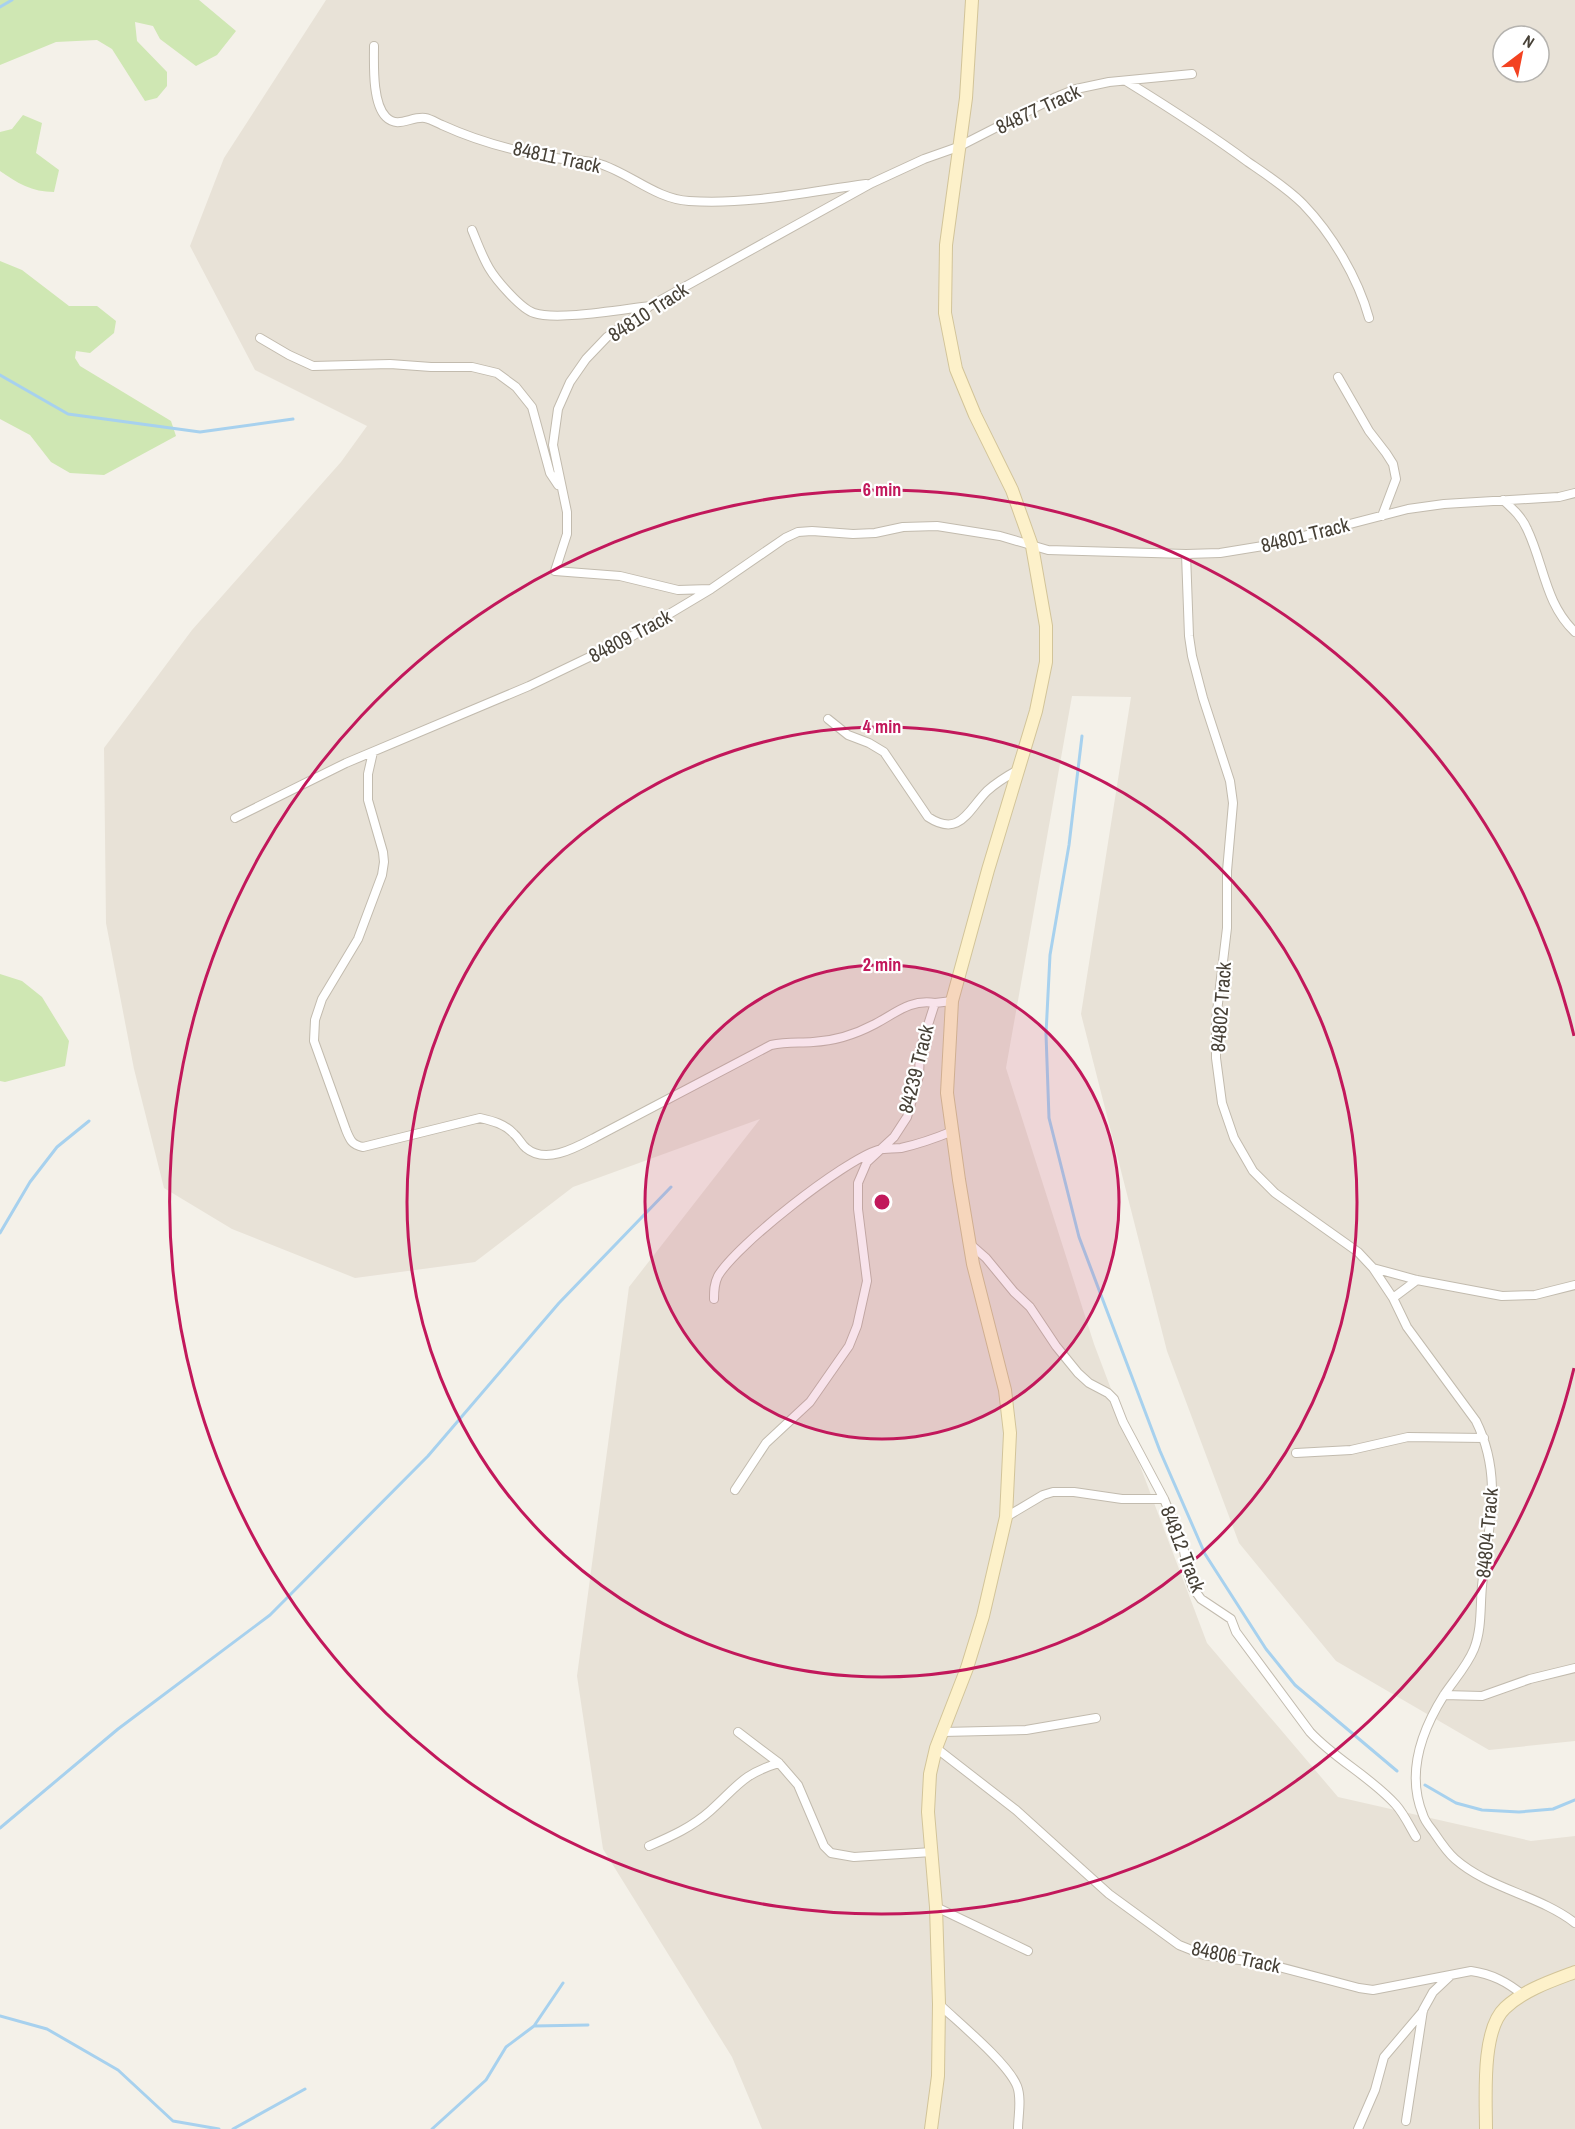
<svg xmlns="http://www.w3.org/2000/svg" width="1575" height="2129" viewBox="0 0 1575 2129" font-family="'Archivo Narrow',sans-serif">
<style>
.residential{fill:#e8e2d7;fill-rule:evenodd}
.green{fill:#cfe7b3}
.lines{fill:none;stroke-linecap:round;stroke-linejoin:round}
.stream{stroke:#a7d1ee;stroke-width:3}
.street-casing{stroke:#c2bbae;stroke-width:10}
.secondary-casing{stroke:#d2c499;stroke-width:14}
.street{stroke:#fff;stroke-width:8}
.secondary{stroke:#fdf1ca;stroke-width:12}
.ring{fill:none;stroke:#c2185b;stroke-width:3}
.labels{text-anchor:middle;stroke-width:4.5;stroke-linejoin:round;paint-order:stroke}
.street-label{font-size:20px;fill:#474137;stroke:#fff}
.centre{fill:#c2185b;stroke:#fff;stroke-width:3}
.ring-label{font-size:18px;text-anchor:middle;font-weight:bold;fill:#c2185b;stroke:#fff;stroke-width:4.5;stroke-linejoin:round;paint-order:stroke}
</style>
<rect width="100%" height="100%" fill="#f4f1e9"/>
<path class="residential" d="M326,0H1575V1741L1489,1750L1336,1661L1239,1543L1167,1351L1081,1014L1131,697L1072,696L1006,1068L1094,1344L1207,1643L1338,1797L1531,1841L1575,1836V2129H762L732,2057L603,1849L577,1676L629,1287L760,1119L573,1187L475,1262L355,1278L232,1229L164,1188L134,1069L106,923L104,748L192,630L341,462L367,426L255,370L190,246L224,158ZM1503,36H1539V72H1503Z"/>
<path class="green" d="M0,0H199L236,31L217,55L196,66L160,39L153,26L135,22L137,41L167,72V86L157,98L145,101L112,49L97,40L56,42L0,65Z
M23,115L42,123L36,153L59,170L54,192C32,192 17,183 0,171V132L12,129Z
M0,261L22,270L69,306H97L116,321L114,333L90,353L76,351L75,358L80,366L171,421L176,436L104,475L70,473L51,462L30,435L0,419Z
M0,974L22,981L42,997L69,1041L65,1066L5,1082L0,1081Z"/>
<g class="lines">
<path class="stream" d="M0,7L12,0
M0,375L68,414L200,432L293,419
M1082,736L1069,845L1050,955L1046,1034L1049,1118L1079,1237L1160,1451L1205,1554L1266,1649L1295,1685L1397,1771
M0,1233L30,1182L57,1147L89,1121
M1425,1785L1456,1803L1482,1810L1519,1812L1553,1809L1575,1800
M0,1828L118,1729L270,1615L428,1456L559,1303L671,1187
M0,2016L47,2029L118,2070L173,2121L219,2129
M534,2026L563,1983
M233,2129L305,2089
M432,2129L486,2080L506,2047L534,2026L588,2025"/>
<defs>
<path id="street" d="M374,46C374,64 372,103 386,117C398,129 411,116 425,118C431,119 437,123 442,125C477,141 518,152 556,158C569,160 583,160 597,163C629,172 655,199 689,201C749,205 807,192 866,184
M1126,81C1168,107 1209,133 1248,162C1267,175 1287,188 1303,204C1332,234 1358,278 1369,318
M472,230C477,242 482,256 489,268C496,280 521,309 534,313C557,321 623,309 650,306
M260,338L289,355L313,366L390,364L431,367H472L497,373L516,387L532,407L550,473L558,485
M1338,377L1369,431L1386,453L1393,464L1396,479L1382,516
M1503,500C1513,509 1522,517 1527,529C1544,564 1545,604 1575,632
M1186,554L1189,636L1192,656L1203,698L1230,781L1233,803L1227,871V928L1216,1020V1058L1222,1103L1234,1138L1253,1171L1275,1193L1358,1252L1373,1268L1417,1280L1502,1296L1535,1295L1575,1285
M710,589L678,590L620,576L555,571L567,534V512L553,445L558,409L570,382L586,359L607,337L650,306L872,183L924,159L958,147L1054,98L1076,89L1109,82L1192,74
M828,719L848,735L869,743L884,752L928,817C960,838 968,810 987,791C997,782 1007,776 1018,770
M373,752L368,774V800L383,852L384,862L382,875L358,939L322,999L315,1020L314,1041L346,1130C350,1140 352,1145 363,1147L480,1118C493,1121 505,1124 514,1134C519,1138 521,1144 526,1148C546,1165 577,1147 596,1137L771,1045C786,1042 798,1043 813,1042C835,1041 856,1034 875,1024C896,1013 910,999 935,1003
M235,818L346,763L529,686L629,638L711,589L785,538L798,532L812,531L853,534L875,533L903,527L937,526L1000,536L1048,550L1186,554L1220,553L1269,545L1408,509L1444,504L1559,497L1575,493
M970,1244L986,1258L1014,1292L1030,1307L1056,1346L1078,1373L1089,1383L1108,1393L1114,1399L1123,1422L1164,1499L1183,1545L1188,1574L1193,1588L1201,1599L1231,1619L1236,1632L1310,1732C1336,1760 1371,1777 1396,1805C1404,1814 1410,1827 1416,1837
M1373,1268L1393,1298L1407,1327L1476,1421C1504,1478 1488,1527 1482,1586C1480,1607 1482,1629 1474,1649C1467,1666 1454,1680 1444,1695C1422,1730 1406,1774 1423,1815C1425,1822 1431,1828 1435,1834C1441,1843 1447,1852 1455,1859C1489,1889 1539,1895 1575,1923
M1393,1298L1417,1280
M714,1299C714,1291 714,1284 718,1276C736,1245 843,1161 878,1150C885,1148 894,1149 901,1148C919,1144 936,1138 953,1131
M1296,1453L1351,1450L1408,1437L1484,1438
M735,1490L766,1443L810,1402L849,1346L857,1326L867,1281L858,1209V1183L867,1162L894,1137L907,1117L919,1076L920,1050L935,1003L952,1001
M1006,1517L1043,1495L1053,1492H1074L1122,1499H1164
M1444,1695L1482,1696L1530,1679L1575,1668
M738,1732L779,1763L798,1785L824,1846L831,1853L854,1857L932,1852
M943,1732L1026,1730L1096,1718
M936,1748L1016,1810L1109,1894L1179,1945L1204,1955L1268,1964L1359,1988L1373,1990L1471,1971C1492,1974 1507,1982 1523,1995
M649,1846C672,1836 692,1827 710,1811C737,1787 742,1774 779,1763
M936,1907L1028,1951
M939,2004C959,2023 1008,2063 1017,2086C1022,2099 1018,2116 1018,2129
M1406,2121L1423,2010L1433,1992L1450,1976
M1358,2129L1375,2090L1384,2057L1423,2011"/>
<path id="secondary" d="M931,2129L938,2076L939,2004L936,1907L928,1812L930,1774L936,1748L967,1668L983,1616L1006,1517L1010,1433L1005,1390L973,1264L959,1180L947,1093L952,1001L988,870L1036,711L1046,662V626L1032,546L1012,490L975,415L956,369L945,313L946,245L966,98L972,0
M1486,2129C1486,2099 1481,2030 1505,2008C1524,1990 1551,1981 1575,1972"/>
</defs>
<use href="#street" class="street-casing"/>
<use href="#secondary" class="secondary-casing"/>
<use href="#street" class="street"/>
<use href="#secondary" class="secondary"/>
</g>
<circle cx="882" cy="1202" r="237" fill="#c2185b" fill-opacity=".12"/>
<g class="ring">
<circle cx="882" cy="1202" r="237"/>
<circle cx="882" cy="1202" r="475"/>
<path d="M1574 1368A712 712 0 1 1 1574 1036"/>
</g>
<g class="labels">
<g class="street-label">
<text transform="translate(1038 109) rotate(-25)" y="7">84877 Track</text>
<text transform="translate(557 157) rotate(12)" y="7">84811 Track</text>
<text transform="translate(648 312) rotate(-33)" y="7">84810 Track</text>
<text transform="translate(1305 535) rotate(-14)" y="7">84801 Track</text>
<text transform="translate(630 636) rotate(-28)" y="7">84809 Track</text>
<text transform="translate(1221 1007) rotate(-86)" y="7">84802 Track</text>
<text transform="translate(916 1069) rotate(-76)" y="7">84239 Track</text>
<text transform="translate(1487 1533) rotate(-85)" y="7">84804 Track</text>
<text transform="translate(1183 1549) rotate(69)" y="7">84812 Track</text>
<text transform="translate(1236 1957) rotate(12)" y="7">84806 Track</text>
</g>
</g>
<circle cx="882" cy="1202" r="9" class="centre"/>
<g class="ring-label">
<text x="882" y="496">6 min</text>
<text x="882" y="733">4 min</text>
<text x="882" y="971">2 min</text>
</g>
<g transform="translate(1521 54) rotate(32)"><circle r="28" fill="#ffffff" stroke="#b5b3af" stroke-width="1.5"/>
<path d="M0-4.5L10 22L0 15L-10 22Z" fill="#f34221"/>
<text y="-9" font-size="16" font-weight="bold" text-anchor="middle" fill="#474137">N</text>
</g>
</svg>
